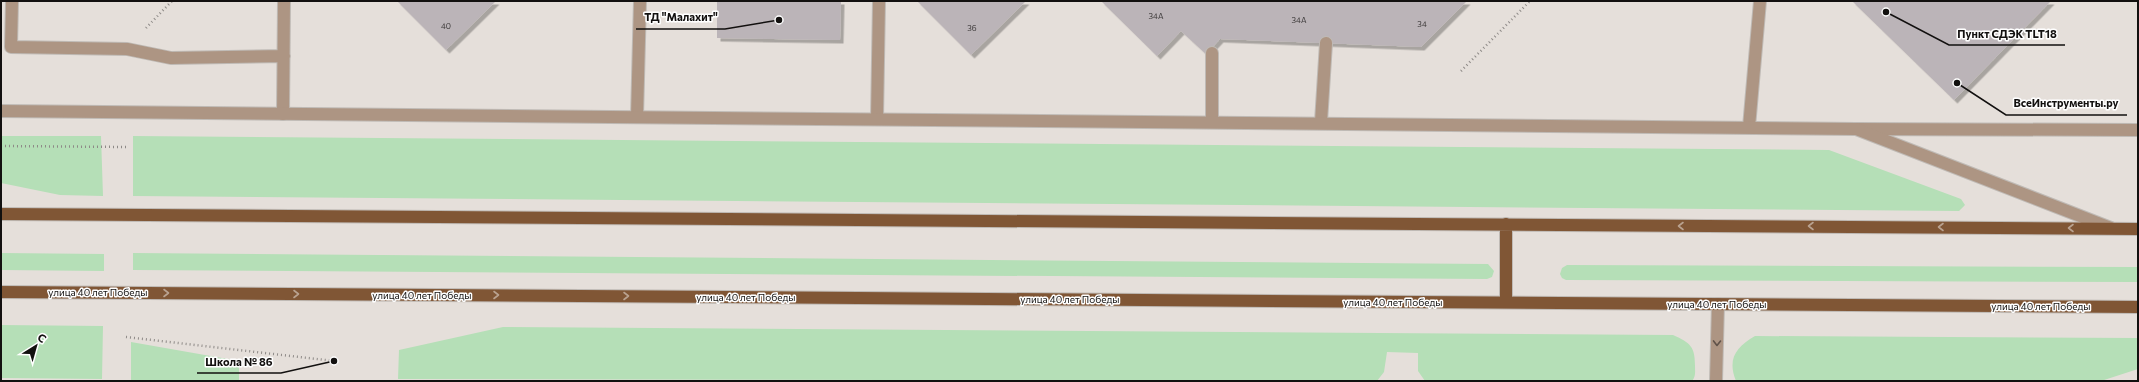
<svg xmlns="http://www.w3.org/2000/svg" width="2139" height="382" viewBox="0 0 2139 382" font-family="Commissioner,sans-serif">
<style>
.green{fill:#b5dfb7}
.building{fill:#bbb4b8;filter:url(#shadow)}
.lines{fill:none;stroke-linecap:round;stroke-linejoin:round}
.lane-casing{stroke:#bfbab5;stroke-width:14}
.street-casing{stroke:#bfbab5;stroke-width:14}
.primary-casing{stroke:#bfbab5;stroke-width:14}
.path{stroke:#8e8a87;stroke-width:2.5;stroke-dasharray:1 3;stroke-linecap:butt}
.lane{stroke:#ad9583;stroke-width:12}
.street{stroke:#ad9583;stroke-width:12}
.primary{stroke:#805635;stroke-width:12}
.oneway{stroke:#b9a290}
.oneway2{stroke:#605249}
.labels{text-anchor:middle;stroke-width:3;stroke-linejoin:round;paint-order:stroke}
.number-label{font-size:8px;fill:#3c3939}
.street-label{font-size:10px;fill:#12100f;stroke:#fff}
.leader{fill:none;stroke:#12100f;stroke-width:1.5}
.callout-dot{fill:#12100f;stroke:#fff;stroke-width:1.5}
.callout-label{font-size:11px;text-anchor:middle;font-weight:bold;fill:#12100f;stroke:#fff;stroke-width:3;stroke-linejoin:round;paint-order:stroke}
</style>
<defs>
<filter id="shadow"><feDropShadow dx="3.5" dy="3.5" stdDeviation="0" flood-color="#0004"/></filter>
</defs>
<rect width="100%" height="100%" fill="#e5dfda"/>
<path class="green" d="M1,136H101L103,196L60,195L1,183Z
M133,136L1829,150L1961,199L1965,205L1959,211L133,196Z
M1,253L104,254V271L1,270Z
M133,253L1488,264L1494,271L1492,277L1487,279L133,270Z
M1567,265L2138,267V282L1566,280L1562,278L1560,274L1562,268Z
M1,325L103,326L102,379L1,378Z
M503,327L1673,335C1691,343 1695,347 1695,366C1695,372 1696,376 1692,381H1425L1418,371V353L1387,352L1384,372L1377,381L398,379L399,350Z
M1755,336L2138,338V369L2101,381H1736C1727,359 1736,347 1755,336Z
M131,342L239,361V381L131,380Z"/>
<path class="building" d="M397,1H496L446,50Z
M717,1H841L840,40L717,38Z
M917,1H1026L971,55Z
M1101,1H1467L1421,47L1220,39L1206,54L1181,31L1157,56Z
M1852,1H2051L1954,100Z"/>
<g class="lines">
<defs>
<path id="lane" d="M12,1L11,47L127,49L171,58L284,56
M1212,53V121
M283,114L284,1
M637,117L640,1
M877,119L879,1
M1321,122L1326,43
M1749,127L1760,1
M1856,129L2138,130"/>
<path id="street" d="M1,111L1856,129L2111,228
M1716,381L1718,304"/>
<path id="primary" d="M1,214L2138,229
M1506,224V302
M1,292L2138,307"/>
</defs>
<use href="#lane" class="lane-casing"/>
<use href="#street" class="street-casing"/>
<use href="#primary" class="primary-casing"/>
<path class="path" d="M146,28L172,1
M1461,71L1530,1
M1,146L126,147
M126,337L334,361"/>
<use href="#lane" class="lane"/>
<use href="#street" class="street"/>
<use href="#primary" class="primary"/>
</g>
<defs><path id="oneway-chevron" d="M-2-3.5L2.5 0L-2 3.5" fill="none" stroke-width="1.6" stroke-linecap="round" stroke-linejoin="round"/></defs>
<g class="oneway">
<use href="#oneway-chevron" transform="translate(1681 226) rotate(-180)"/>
<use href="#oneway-chevron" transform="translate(1811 226) rotate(-180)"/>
<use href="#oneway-chevron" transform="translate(1941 227) rotate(-180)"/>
<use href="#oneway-chevron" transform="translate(2071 228) rotate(-180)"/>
<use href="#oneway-chevron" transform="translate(166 293)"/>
<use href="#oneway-chevron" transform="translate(296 294)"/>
<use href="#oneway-chevron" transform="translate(496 295)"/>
<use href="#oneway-chevron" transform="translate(626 296)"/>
</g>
<use class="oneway2" href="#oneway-chevron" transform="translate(1717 343) rotate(91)"/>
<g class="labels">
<g class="number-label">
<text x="1156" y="19">34А</text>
<text x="1299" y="23">34А</text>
<text x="1422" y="27">34</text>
<text x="446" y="29">40</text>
<text x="972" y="31">36</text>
</g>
<g class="street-label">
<text x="98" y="296">улица 40 лет Победы</text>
<text x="422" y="299">улица 40 лет Победы</text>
<text x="746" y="301">улица 40 лет Победы</text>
<text x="1070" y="303">улица 40 лет Победы</text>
<text x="1393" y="306">улица 40 лет Победы</text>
<text x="1717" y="308">улица 40 лет Победы</text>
<text x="2041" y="310">улица 40 лет Победы</text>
</g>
</g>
<path class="leader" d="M779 20L725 29H636M1886 12L1949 45H2065M1957 83L2006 115H2127M334 361L281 373H197"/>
<g class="callout-dot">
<circle cx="779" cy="20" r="4"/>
<circle cx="1886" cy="12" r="4"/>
<circle cx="1957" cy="83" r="4"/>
<circle cx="334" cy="361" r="4"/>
</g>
<g class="callout-label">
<text x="681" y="21">ТД "Малахит"</text>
<text x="2007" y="38">Пункт СДЭК TLT18</text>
<text x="2066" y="107">ВсеИнструменты.ру</text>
<text x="239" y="366">Школа № 86</text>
</g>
<rect width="2139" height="382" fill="none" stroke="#12100f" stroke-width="4"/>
<g transform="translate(36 346) rotate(37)" stroke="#ffffff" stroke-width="3" paint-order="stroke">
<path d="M0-3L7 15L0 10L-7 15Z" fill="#12100f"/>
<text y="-6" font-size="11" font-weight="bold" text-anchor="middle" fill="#12100f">С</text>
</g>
</svg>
